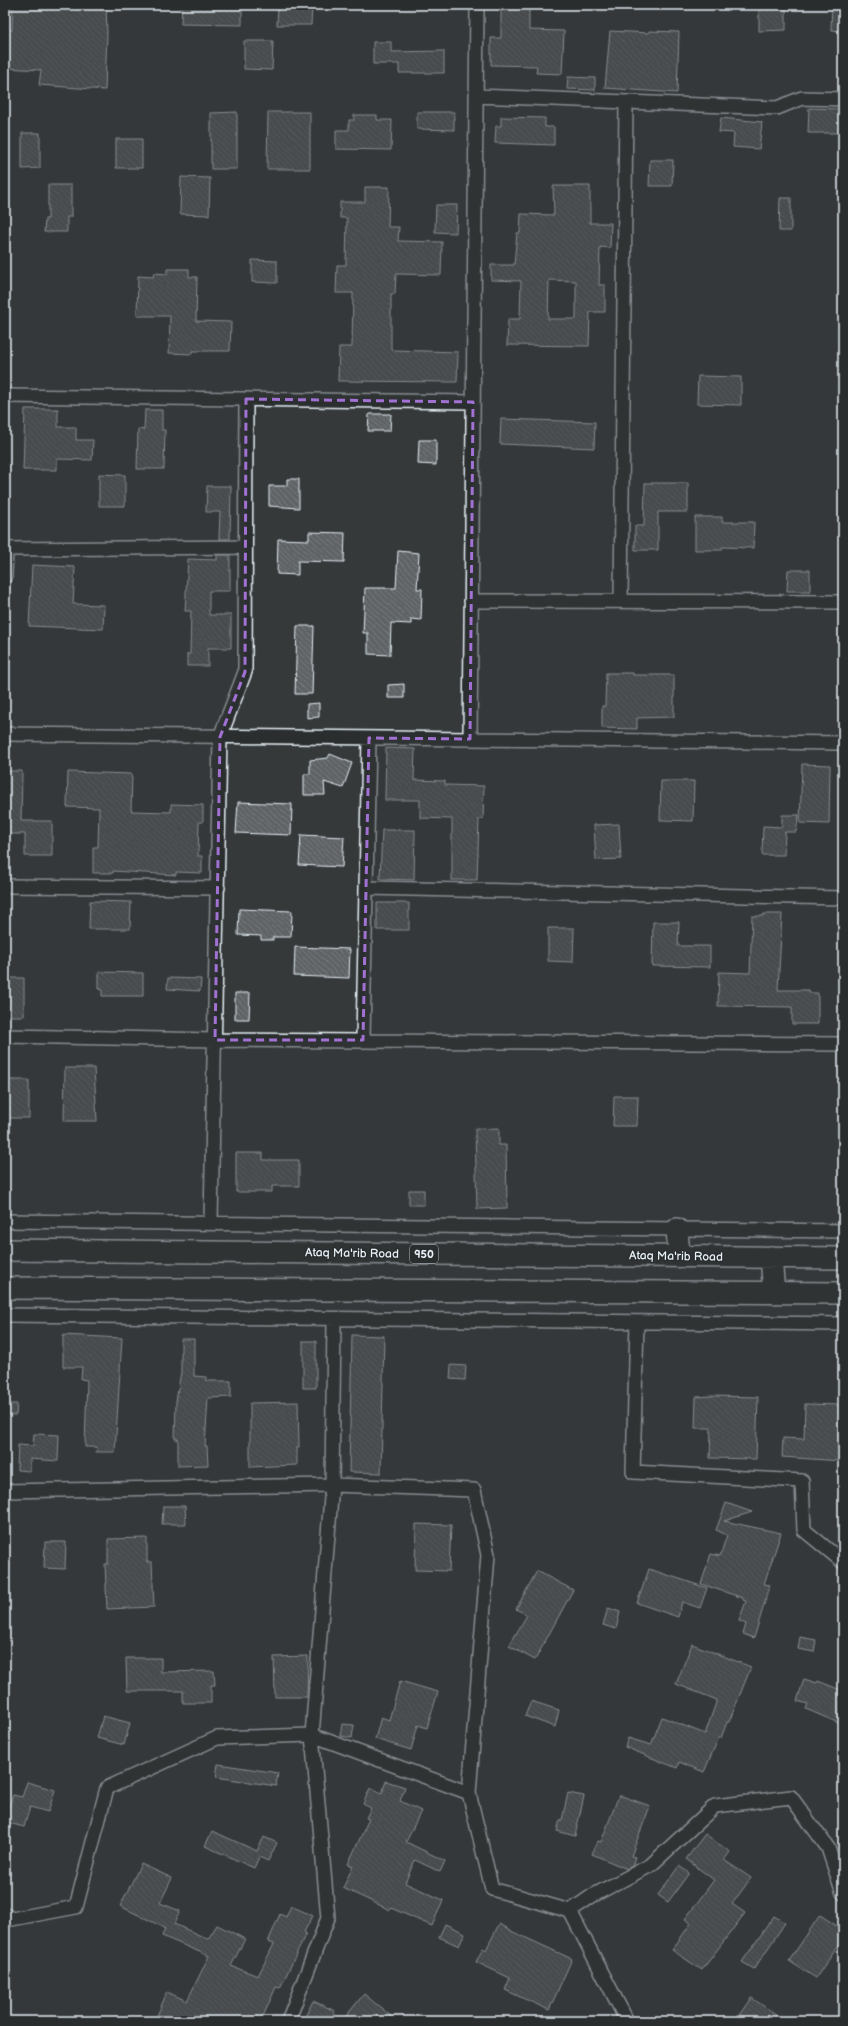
<svg xmlns="http://www.w3.org/2000/svg" width="848" height="2026" viewBox="0 0 848 2026" font-family="'Balsamiq Sans',sans-serif">
<style>
.building{fill:url(#building-back-hatch);stroke:#e8f1f8;fill-rule:evenodd}
.lines{fill:none;stroke-linecap:round;stroke-linejoin:round}
.street-casing{stroke:#e8f1f8;stroke-width:16}
.primary-casing{stroke:#e8f1f8;stroke-width:24}
.street{stroke:#2a2d2e;stroke-width:13}
.primary{stroke:#2a2d2e;stroke-width:21}
.marked{fill:none;stroke:#a171d3;stroke-width:3;stroke-dasharray:8 5;stroke-linejoin:round}
.labels{text-anchor:middle;stroke-width:3;stroke-linejoin:round;paint-order:stroke}
.shield{fill:#2a2d2e;stroke:#afb6bb;stroke-width:1}
.shield-label{font-size:11px;font-weight:bold;fill:#e8f1f8}
.street-label{font-size:12px;fill:#e8f1f8;stroke:#2a2d2e}
</style>
<defs>
<pattern id="building-back-hatch" width="6" height="6" patternUnits="userSpaceOnUse"><rect width="6" height="6" fill="#5f6365"/><path d="M-1 5l2 2M0 0l6 6M5-1l2 2" fill="none" stroke="#767a7c"/></pattern>
</defs>
<rect width="100%" height="100%" fill="#35393a"/>
<filter id="ink" filterUnits="userSpaceOnUse"><feTurbulence type="fractalNoise" baseFrequency=".025" numOctaves="2"/><feDisplacementMap in="SourceGraphic" scale="8" xChannelSelector="R" yChannelSelector="G"/><feConvolveMatrix kernelMatrix="1 2 1 2 8 2 1 2 1" color-interpolation-filters="sRGB"/></filter>
<g filter="url(#ink)">
<path class="building" d="M13,5H106L107,33L105,90L39,85L41,70L5,68V30H12Z
M182,5H242V25L181,24Z
M278,5H312L311,25H277Z
M501,5H529V30L564,31L562,74L536,73L537,66L491,65V38H501Z
M759,5H786V30L759,31Z
M832,5H843V31L831,30Z
M610,31L649,33V31L679,32L677,93L605,88Z
M244,41H273L272,70L244,69Z
M373,42H391V52L444,51V73H399V64H373Z
M568,77L595,78V90L567,89Z
M809,108L840,109V133H808Z
M237,112V169H211V113Z
M268,112H310V169H267Z
M417,112H454V130L417,129Z
M354,115H377V120H392L391,150L336,149V130H349V120H354Z
M501,117L545,118V127H554V145L495,143L496,126H501Z
M721,118L762,122L759,149L733,147L734,133L719,132Z
M22,133H40V168L22,169Z
M116,139H142V168H116Z
M650,160H673L672,186H649Z
M181,177L210,178L209,215L180,214Z
M48,185H71V217H67V232H44L45,219H48Z
M553,186H590V223H611L610,248L600,247L599,285H605V312H590L589,346L507,345L508,319H520L521,281L491,280V265H514L517,233H520L521,214L554,215ZM549,280L576,281V319H548Z
M365,187H389L388,227H399L398,241L442,242L441,275L396,274L395,294H391V348L392,350L458,352L457,382L338,381L339,347H352L353,293H336L337,265H346L347,218H340V202H365Z
M780,198H791V231H779Z
M436,205H457L456,233L435,232Z
M252,260L277,261V283L252,282Z
M167,269H189V277H197L196,321L231,322L230,351H192V354L169,353L170,316H137L138,276L153,277L154,273L167,274Z
M698,376L741,377V405L697,404Z
M25,409H58V427H76V440H93L92,460L57,459V470H23Z
M145,410H162V430H165L164,469H137L138,429L144,430Z
M369,414H391L390,431H368Z
M501,419L595,422L594,448L500,444Z
M419,440H436V465L418,464Z
M99,474L125,475V506H99Z
M287,479H299V508L269,506V486H287Z
M645,483H688V512H658V550H635V526H644Z
M207,486H231L230,539H219L220,512H206Z
M695,517H722V522H754L753,548L722,547V550H695Z
M309,532L345,533L344,562L298,561V575L277,574L278,539L309,540Z
M398,551L419,553L417,589H422L421,620L411,619V624L391,623L390,655L368,654V633H363L365,588H396Z
M217,555H230V591H209V615H231V648H208V666H187V654H190L191,611H185L188,559L217,560Z
M32,565L75,567L73,604L104,605L103,629L29,626Z
M788,570H810V591H787Z
M297,626H314L312,694H295Z
M606,673H633V675H674V717L637,718V729L602,728V706H605Z
M404,684V698H388V685Z
M319,703V717L307,718V704Z
M386,748L415,749L414,780L445,781V785L484,786L483,819H479L477,880H452V819L420,818V800H385Z
M330,754L352,763L343,788L324,782L325,795H304V774H310V760L328,758Z
M802,764L830,765L829,824L800,823Z
M5,771H22L21,821H52V856H25V834H5Z
M68,772L132,774L131,811L171,812V804L203,805V822H199L198,856H202V873L176,872V875L113,871V873H93V847H98L99,808L67,807Z
M661,781H694L693,821L660,820Z
M238,802L292,804L291,835L236,833Z
M782,815H799L796,832H785L784,855H762L763,826L782,827Z
M619,824L621,859L596,860L594,825Z
M382,830H415L414,880L380,879Z
M301,835L344,837L342,867L299,865Z
M90,901L131,902L130,929H89Z
M377,903H409V930H377Z
M239,909L292,911L291,937H273V940H261V936L238,935Z
M764,914H782L778,990H809V993H818V1024H792V1007L718,1006L719,972L750,973L752,916H763Z
M653,922H679L678,946H710V967L652,966Z
M548,928H574L573,962L548,961Z
M295,947L350,949L349,978L294,976Z
M99,972L143,973V996H102V989H99Z
M5,978H24V1016H5Z
M168,978L201,979L200,991L167,989Z
M235,993H250L249,1019H235Z
M65,1068H94L97,1121H64Z
M5,1080H29V1118H5Z
M614,1096H638L637,1126H613Z
M499,1128V1145H506L507,1208L477,1209L475,1129Z
M236,1153H263V1160H299V1186H272V1192H236Z
M409,1190H424V1205H409Z
M63,1335L122,1338L115,1452H96L97,1447H85L87,1380L81,1379L82,1367H63Z
M352,1335L384,1336L381,1473L349,1472Z
M181,1339H194V1376L206,1377V1381H231V1397L208,1398L205,1446H207L208,1465L178,1466V1439H175L176,1401L181,1372Z
M303,1341H316V1388H303Z
M451,1365L466,1366L465,1380L450,1379Z
M712,1396L758,1397L756,1459L710,1458L711,1428H695L696,1397Z
M298,1402L299,1447H297V1465L250,1467V1403Z
M5,1404H17L16,1415H5Z
M805,1404L840,1405V1422H842L841,1461L782,1457L783,1438L804,1439Z
M34,1434L59,1435L58,1461L30,1459V1471L17,1470L18,1445L33,1446Z
M726,1503L752,1512L724,1521L781,1533L764,1584L770,1585L754,1638L743,1634L746,1624L739,1621L746,1601L743,1600V1598L701,1584L711,1554L720,1556L727,1535L716,1530Z
M163,1506H185L186,1524H162Z
M416,1524L451,1525L449,1571L415,1570Z
M147,1538V1562H152L154,1607L107,1609L105,1564H108V1539Z
M45,1542H66L65,1569L44,1568Z
M649,1569L707,1588L700,1608L682,1602L678,1617L637,1603Z
M537,1571L573,1590L535,1660L509,1646L527,1615L516,1609Z
M608,1608L620,1612L616,1629L603,1625Z
M800,1637L816,1640L814,1652L798,1649Z
M692,1644L751,1667L729,1722H727L721,1738L719,1737L704,1772L679,1762L677,1768L625,1747L628,1738L651,1745L662,1717L705,1734L717,1700L676,1684Z
M308,1656L307,1697H275L274,1657Z
M126,1658H161V1672L214,1671L215,1685H211V1703H183V1691H127Z
M804,1679L817,1683L818,1681L843,1691V1725L806,1709L808,1704L797,1701Z
M400,1681L438,1692L427,1728L418,1725L411,1750L375,1739L381,1717L389,1720Z
M531,1701L559,1710L555,1727L525,1716Z
M103,1716L130,1723L124,1745L97,1738Z
M342,1724L354,1725L352,1738L340,1736Z
M218,1764L278,1773L276,1786L216,1777Z
M386,1781L405,1787L400,1801L421,1811L406,1842L445,1861L440,1872L415,1860L405,1883L443,1900L432,1926L391,1908L390,1910L343,1888L353,1866L348,1864L369,1819L366,1818L371,1808L363,1804L370,1788L382,1794Z
M27,1782L55,1790L48,1812L30,1807L24,1827L5,1822V1819L13,1795L22,1797Z
M568,1793L584,1796L575,1836L557,1831L560,1820H562Z
M619,1795L650,1806L631,1856L635,1857L632,1866L627,1869L592,1854L598,1841L601,1842Z
M212,1831L257,1851L264,1837L277,1843L268,1861L259,1857L254,1868L205,1846Z
M705,1834L730,1852L724,1860L751,1878L732,1904L745,1913L702,1970L672,1950L691,1923L685,1919L714,1880L686,1859Z
M141,1864L172,1878L160,1903L180,1911L174,1924L208,1939L217,1925L245,1939L231,1966L258,1976L274,1944L268,1942L280,1914L286,1917L291,1906L313,1916L304,1932L306,1933L295,1957L280,1988L276,1987L261,2021H169L157,2016L167,1992L187,2001L209,1956L162,1936L165,1928L120,1906Z
M679,1866L689,1873L668,1902L658,1895Z
M820,1915L843,1930V1937L816,1978L789,1961Z
M774,1916L785,1923L754,1969L742,1962Z
M445,1924L465,1933L459,1946L439,1937Z
M499,1924L511,1930V1931L572,1959L549,2010L505,1990L510,1978L476,1962L483,1948L486,1950Z
M364,1994L397,2021H342Z
M752,1998L784,2021H736Z
M313,2001L335,2011L330,2021H303Z"/>
<g class="lines">
<defs>
<path id="street" d="M476,96L777,108L802,98L843,99
M5,396L473,402
M5,576L6,549L245,547
M471,601L843,602
M621,601L626,102
M5,734L843,743
M470,739L477,5
M5,886L218,888
M366,888L843,898
M5,1036L215,1040L843,1044
M363,1040L369,738
M5,1221L843,1231
M211,1222L220,737L245,672L246,399
M5,1315L843,1324
M637,1322L633,1472L802,1481L804,1530L843,1562
M5,1491L332,1485L474,1490L488,1555L469,1793
M570,1911L592,1896L651,1865L715,1806L791,1797L828,1848L843,1893
M5,1915L12,1919L76,1907L107,1788L217,1738L312,1735L469,1793L492,1889L570,1911L627,2021
M288,2021L328,1918L312,1735L332,1485L334,1320"/>
<path id="primary" d="M677,1229L679,1256
M5,1250L843,1258
M771,1257L774,1293
M5,1288L843,1293"/>
</defs>
<use href="#street" class="street-casing"/>
<use href="#primary" class="primary-casing"/>
<use href="#street" class="street"/>
<use href="#primary" class="primary"/>
</g>
</g>
<path d="M0 0H848V2026H0ZM246,399L473,402L470,739L369,738L363,1040H215L220,737L245,672Z" fill="#35393a" fill-opacity=".55" fill-rule="evenodd"/>
<path class="marked" d="M246,399L473,402L470,739L369,738L363,1040H215L220,737L245,672Z"/>
<g class="labels">
<rect class="shield" x="410" y="1245" width="28" height="18" rx="3"/>
<g class="shield-label">
<text x="424" y="1258">950</text>
</g>
<g class="street-label">
<text transform="translate(352 1253) rotate(1)" y="4">Ataq Ma'rib Road</text>
<text transform="translate(676 1256) rotate(1)" y="4">Ataq Ma'rib Road</text>
</g>
</g>
<rect width="848" height="2026" fill="none" stroke="#2a2d2e" stroke-width="20"/>
<rect x="10" y="10" width="828" height="2006" fill="none" stroke="#e8f1f8" stroke-width="1.5" filter="url(#ink)"/>
</svg>
